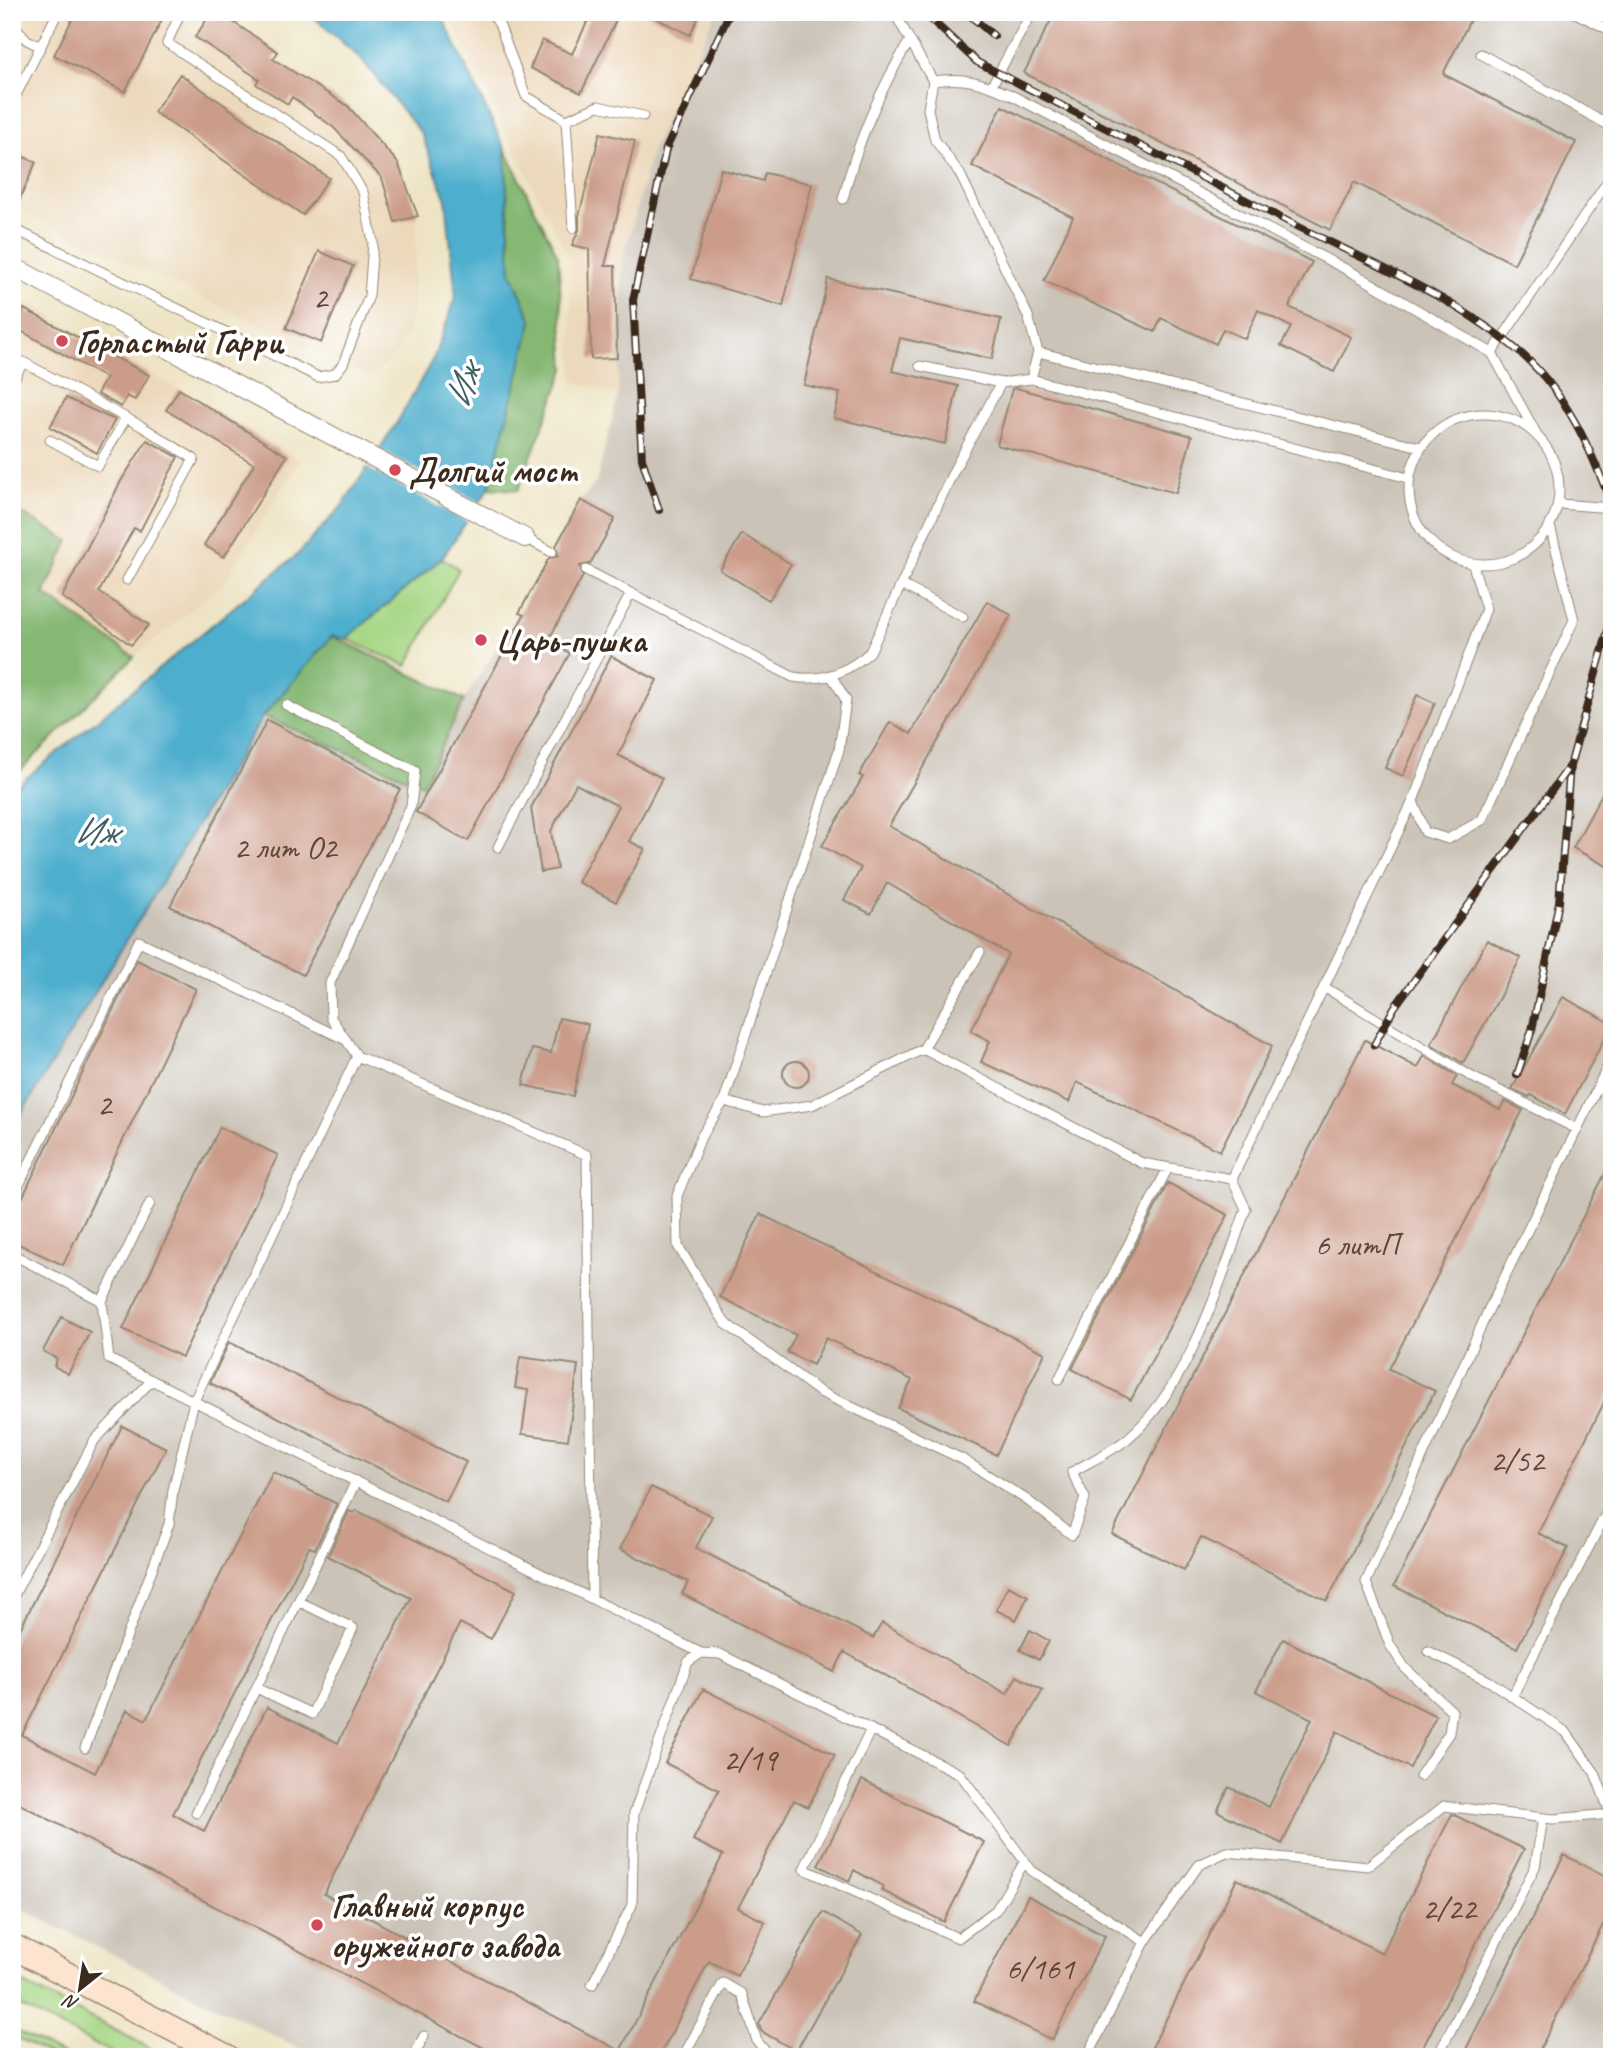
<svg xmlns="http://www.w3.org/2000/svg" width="1624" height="2069" viewBox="0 0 1624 2069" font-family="Caveat,sans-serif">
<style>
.built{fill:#ecd8ba}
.industrial{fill:#cbc3b8}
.green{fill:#a7d786;stroke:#718052;stroke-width:2}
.forest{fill:#85b873;stroke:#607148;stroke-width:2}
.water{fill:#4eaecd;stroke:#446c76;stroke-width:2}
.pier{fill:#eee4c5}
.building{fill:#cc9c8a}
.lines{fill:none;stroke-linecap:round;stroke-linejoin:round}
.lane-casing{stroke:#948772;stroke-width:11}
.street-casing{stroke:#948772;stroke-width:20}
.secondary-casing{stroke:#948772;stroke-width:27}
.lane{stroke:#fff;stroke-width:9}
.street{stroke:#fff;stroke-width:18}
.secondary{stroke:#fde4d1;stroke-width:24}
.rail-casing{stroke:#3b2a1e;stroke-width:8}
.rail{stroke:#fff;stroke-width:5;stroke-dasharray:16;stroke-linecap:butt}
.poi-dot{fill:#d1495b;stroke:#fff;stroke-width:2.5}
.labels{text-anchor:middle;stroke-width:7;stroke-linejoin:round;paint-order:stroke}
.number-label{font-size:32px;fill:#5f4639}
.poi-label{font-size:35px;font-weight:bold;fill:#3b2a1e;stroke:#fff;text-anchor:start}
.water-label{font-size:37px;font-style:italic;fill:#435f64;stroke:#fff}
</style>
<rect width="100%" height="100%" fill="#fff"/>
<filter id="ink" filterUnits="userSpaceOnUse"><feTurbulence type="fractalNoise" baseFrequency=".0143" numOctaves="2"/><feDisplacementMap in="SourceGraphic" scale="14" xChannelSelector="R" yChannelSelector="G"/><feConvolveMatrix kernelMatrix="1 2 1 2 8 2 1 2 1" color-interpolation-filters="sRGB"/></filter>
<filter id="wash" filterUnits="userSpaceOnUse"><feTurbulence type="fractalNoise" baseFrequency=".00686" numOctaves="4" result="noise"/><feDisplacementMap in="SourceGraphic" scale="28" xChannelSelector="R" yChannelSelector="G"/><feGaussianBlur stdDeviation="1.57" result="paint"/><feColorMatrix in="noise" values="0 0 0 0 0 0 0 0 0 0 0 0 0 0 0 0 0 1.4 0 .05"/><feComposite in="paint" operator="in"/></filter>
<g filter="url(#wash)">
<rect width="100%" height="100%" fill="#eee4c5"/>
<path class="built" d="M12,12H218L273,59L348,106L398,162L418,216L412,319L398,352L370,378L12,207Z
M447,12H716L652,149L622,264L618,396L573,381L570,260Z
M12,293L300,460L224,583L134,657L44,594L69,541L12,508Z"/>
<path class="industrial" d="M716,12H1612V2057H317L12,1904V1129L263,716L423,785L464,700L519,613L581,500L596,483L618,396L622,265L652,149Z"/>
<path class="green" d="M442,558L459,569L407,666L346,639Z
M12,1978L168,2057H120L12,2002Z
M12,2029L67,2057H53L12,2036Z"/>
<path class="forest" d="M505,149L558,256L565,369L518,490L489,488L532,321L511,272Z
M12,508L69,541L44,594L134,657L12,779Z
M332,636L464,700L423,785L263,716Z"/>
<path class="water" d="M308,12H440L505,149L511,272L532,321L489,488L442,558L346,639L332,636L263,716L12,1129V790L298,554L342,506L398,421L434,357L456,297L446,200L421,133L360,58Z"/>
<path class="pier" d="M376,448L482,504L470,523L364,466Z"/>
<g id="blocks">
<path class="building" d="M76,12H166L125,92L54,55Z
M212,12H218L278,52L273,59L348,106L398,163L418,216L395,222L382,178L333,127L292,97L288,104L256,84L259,79L195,37Z
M592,12H620L581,93L530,68L542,40L572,54Z
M643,12H701L690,35Z
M1055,12H1474L1443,74L1576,142L1514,264L1354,182L1330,230L1024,73Z
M180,74L329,178L303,215L154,112Z
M1002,106L1312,262L1289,307L1351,337L1334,372L1281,346L1291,327L1258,310L1245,339L1223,329L1216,344L1161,318L1155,332L1044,281L1073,217L972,166Z
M600,133L635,141L605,266H615L617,358L591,359L589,249L572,245L579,230V216Z
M12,152L36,162L12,217Z
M721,169L763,181L765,173L812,184L783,306L691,279Z
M319,251L353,266L321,343L286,328Z
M828,279L1001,319L992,359L900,338L892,371L958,386L945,444L834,418L840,393L804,385Z
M24,309L149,375L135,400L127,396L121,407L97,394L106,378L14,327Z
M1016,388L1192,436L1176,493L997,445L1012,389Z
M179,389L287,456L224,557L204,545L254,464L166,410Z
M66,398L115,420L97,453L50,427Z
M147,440L178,457L140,531L134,528L99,592L149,625L131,645L62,597L121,481Z
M581,500L615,519L590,564L580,566L583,576L548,641L570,653L468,841L416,812L524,615L519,613L549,558L558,556L556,546Z
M742,534L791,564L769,600L720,570Z
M987,601L1011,615L889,826L1272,1046L1220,1151L1077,1082L1069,1102L981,1062L990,1041L971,1031L1008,954L887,883L871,914L844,900L861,868L822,846L863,777L859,775L890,722L911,734Z
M611,656L657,680L618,755L662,778L629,841L645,849L616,902L578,882L618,806L576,784L551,831L557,869L541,872L531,808Z
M1417,695L1435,703L1403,776L1385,768Z
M267,720L400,789L303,975L170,906Z
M1612,775V869L1573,848Z
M1487,940L1521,958L1463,1063L1431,1044Z
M137,960L196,989L63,1265L12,1241V1219Z
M1563,997L1612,1024L1565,1114L1531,1095L1529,1097L1512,1089Z
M559,1018L588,1024L573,1096L523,1085L532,1049L551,1053Z
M1365,1040L1418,1068L1424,1056L1457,1076L1452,1085L1500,1110L1505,1101L1523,1110L1389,1369L1435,1391L1327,1601L1201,1537L1184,1570L1112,1534Z
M783 1074a13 13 0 1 1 26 0a13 13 0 1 1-26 0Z
M220,1127L278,1155L182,1357L123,1329Z
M1612,1160V1387L1538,1533L1568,1548L1517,1648L1394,1586Z
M1168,1183L1228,1215L1131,1400L1072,1369Z
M760,1214L1045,1353L996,1455L898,1408L912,1380L826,1338L813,1365L787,1352L796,1335L720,1297Z
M61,1317L90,1332L68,1374L54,1366L57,1359L43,1351Z
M229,1342L466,1462L446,1502L210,1383Z
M520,1357L578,1365L568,1440L522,1434L528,1390L515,1388Z
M122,1426L166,1448L22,1735L95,1773L127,1710L146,1720L273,1472L337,1504L315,1549L309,1547L173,1814L204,1831L267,1707L338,1743L411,1598L328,1556L349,1511L354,1513L356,1510L516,1591L491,1639L460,1623L324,1894L620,2051L723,1855L693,1840L719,1790L665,1763L703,1689L835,1755L808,1807L794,1800L738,1908L765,1922L737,1976L709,1961L659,2057H501L12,1800V1645Z
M651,1487L712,1516L696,1548L873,1638L882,1623L1007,1694L1017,1676L1043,1690L1011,1746L844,1652L834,1672L682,1594L688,1582L620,1549Z
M1008,1586L1028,1596L1016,1620L996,1610Z
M1030,1630L1049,1641L1039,1660L1020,1650Z
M1283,1639L1436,1716L1410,1768L1337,1731L1282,1844L1217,1811L1229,1787L1269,1807L1312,1719L1256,1691Z
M862,1780L984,1842L944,1922L881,1890L883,1886L854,1870L849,1881L818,1865Z
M1452,1814L1524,1849L1418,2057H1147L1237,1879L1382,1953Z
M1564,1855L1612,1879V1907L1536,2057H1462Z
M1028,1896L1105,1936L1052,2040L974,2001Z
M823,1912L862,1935L796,2051L761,2031L759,2024Z"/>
</g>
</g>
<g filter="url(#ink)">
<use href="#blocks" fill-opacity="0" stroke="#948772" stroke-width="2"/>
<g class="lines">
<defs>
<path id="lane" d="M491,12L499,24L526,96L566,120L573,228
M894,12L933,81
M1573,12L1612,31
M12,23L27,40L41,47
M1481,54L1612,127
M991,87L1032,12
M12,103L58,12
M566,120L598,106L643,116
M843,199C857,142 879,91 910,40
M12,228L318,377L335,374L343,364L369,296L373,242L363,192L341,156L167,43L181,12
M1038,352L1420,447
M1492,353L1612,175
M12,356L141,426L194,459L127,580
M920,366L1001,383
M1031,379L1408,478
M12,383L23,362
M1409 489a75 75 0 1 1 150 0a75 75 0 1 1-150 0Z
M50,440L98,466L126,418
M1559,504L1612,508
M525,538L552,552
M1473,565L1486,609L1413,801L1425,832L1448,839L1482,820L1574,620L1550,526
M586,570L793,677C823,682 848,672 870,652L954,470L1001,383L1031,379L1038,352L1028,316L960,174L935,140L928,109L933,81C964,76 983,83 1011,95L1355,274L1492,353L1536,433
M902,585L963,617
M831,675L846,700L839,750L724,1101L763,1112L812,1105L923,1049L1142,1163L1232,1179L1413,801
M286,705L415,771L411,806L330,983L331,1018L357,1056
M498,847L631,593
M1324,987L1472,1077L1577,1129
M923,1049L980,952
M724,1101L701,1137L677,1196L678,1246L725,1323L820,1392L962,1459L1027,1500L1072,1535L1085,1498L1072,1472C1089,1462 1111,1452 1127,1439C1189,1388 1219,1284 1246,1209L1232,1179
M12,1199L139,941L346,1040
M150,1203L102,1301L109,1359L701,1653
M12,1254L102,1301
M1059,1379L1168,1168
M12,1599L94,1441L152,1380
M1428,1651L1489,1681L1566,1732L1595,1773L1611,1815
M256,1688L312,1714L353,1628L298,1601
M1512,1697L1612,1502
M871,1729L804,1869L958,1938L996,1910L1025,1861
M85,1748L169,1524L173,1490L194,1401L357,1056L587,1155L592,1598
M1420,1776L1449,1733L1452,1711L1405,1668L1390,1645L1366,1582L1488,1311L1612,1058
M196,1813L356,1481
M592,1985L632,1905L634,1813L688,1662L701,1653L720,1654L960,1774L1032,1871L1145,1942
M413,2057L424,2036
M683,2057L723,1983L742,1994L757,2041L770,2057
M1087,2057L1145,1942L1199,1865L1226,1852L1368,1866L1444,1806L1553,1819L1612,1814
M1437,2057L1535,1867L1543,1818"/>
<path id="street" d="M12,266L525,538"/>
<path id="secondary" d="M12,1946L227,2057"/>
</defs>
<use href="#lane" class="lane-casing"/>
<use href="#street" class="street-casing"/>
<use href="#secondary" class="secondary-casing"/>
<use href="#lane" class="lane"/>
<use href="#street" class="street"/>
<use href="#secondary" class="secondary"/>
<defs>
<path id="rail" d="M923,12L977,62C1081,115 1185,169 1289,222C1368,262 1457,297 1524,356C1568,396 1592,452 1612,506
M966,12L994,36
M659,510L642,459L633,300L666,149L730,12
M1374,1045L1394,1008L1568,768
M1517,1075L1532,1030L1559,902L1570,766L1612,616"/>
</defs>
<use href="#rail" class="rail-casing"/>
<use href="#rail" class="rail"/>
</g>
</g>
<g class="poi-dot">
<circle cx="62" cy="341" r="7"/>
<circle cx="395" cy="470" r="7"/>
<circle cx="481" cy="640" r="7"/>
<circle cx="317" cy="1925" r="7"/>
</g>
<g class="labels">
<g class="number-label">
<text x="320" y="308">2</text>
<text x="285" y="858">2 лит О2</text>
<text x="104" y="1115">2</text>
<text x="1357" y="1255">6 литП</text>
<text x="1517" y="1471">2/52</text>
<text x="750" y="1770">2/19</text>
<text x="1449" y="1919">2/22</text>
<text x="1040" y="1979">6/161</text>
</g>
<g class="poi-label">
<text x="76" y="353">Горластый Гарри</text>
<text x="409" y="482">Долгий мост</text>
<text x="495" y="652">Царь-пушка</text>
<text x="331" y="1917">Главный корпус<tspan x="331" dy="40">оружейного завода</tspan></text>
</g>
<g class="water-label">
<text transform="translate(462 385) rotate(-73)" y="13">Иж</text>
<text x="96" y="843">Иж</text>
</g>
</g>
<rect width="1624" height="2069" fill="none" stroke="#fff" stroke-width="42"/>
<g transform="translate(80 1989) rotate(210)" stroke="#ffffff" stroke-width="5" paint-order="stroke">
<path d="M0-5L12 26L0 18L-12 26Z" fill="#3b2a1e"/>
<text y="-10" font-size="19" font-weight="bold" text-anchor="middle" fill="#3b2a1e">N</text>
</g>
</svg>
